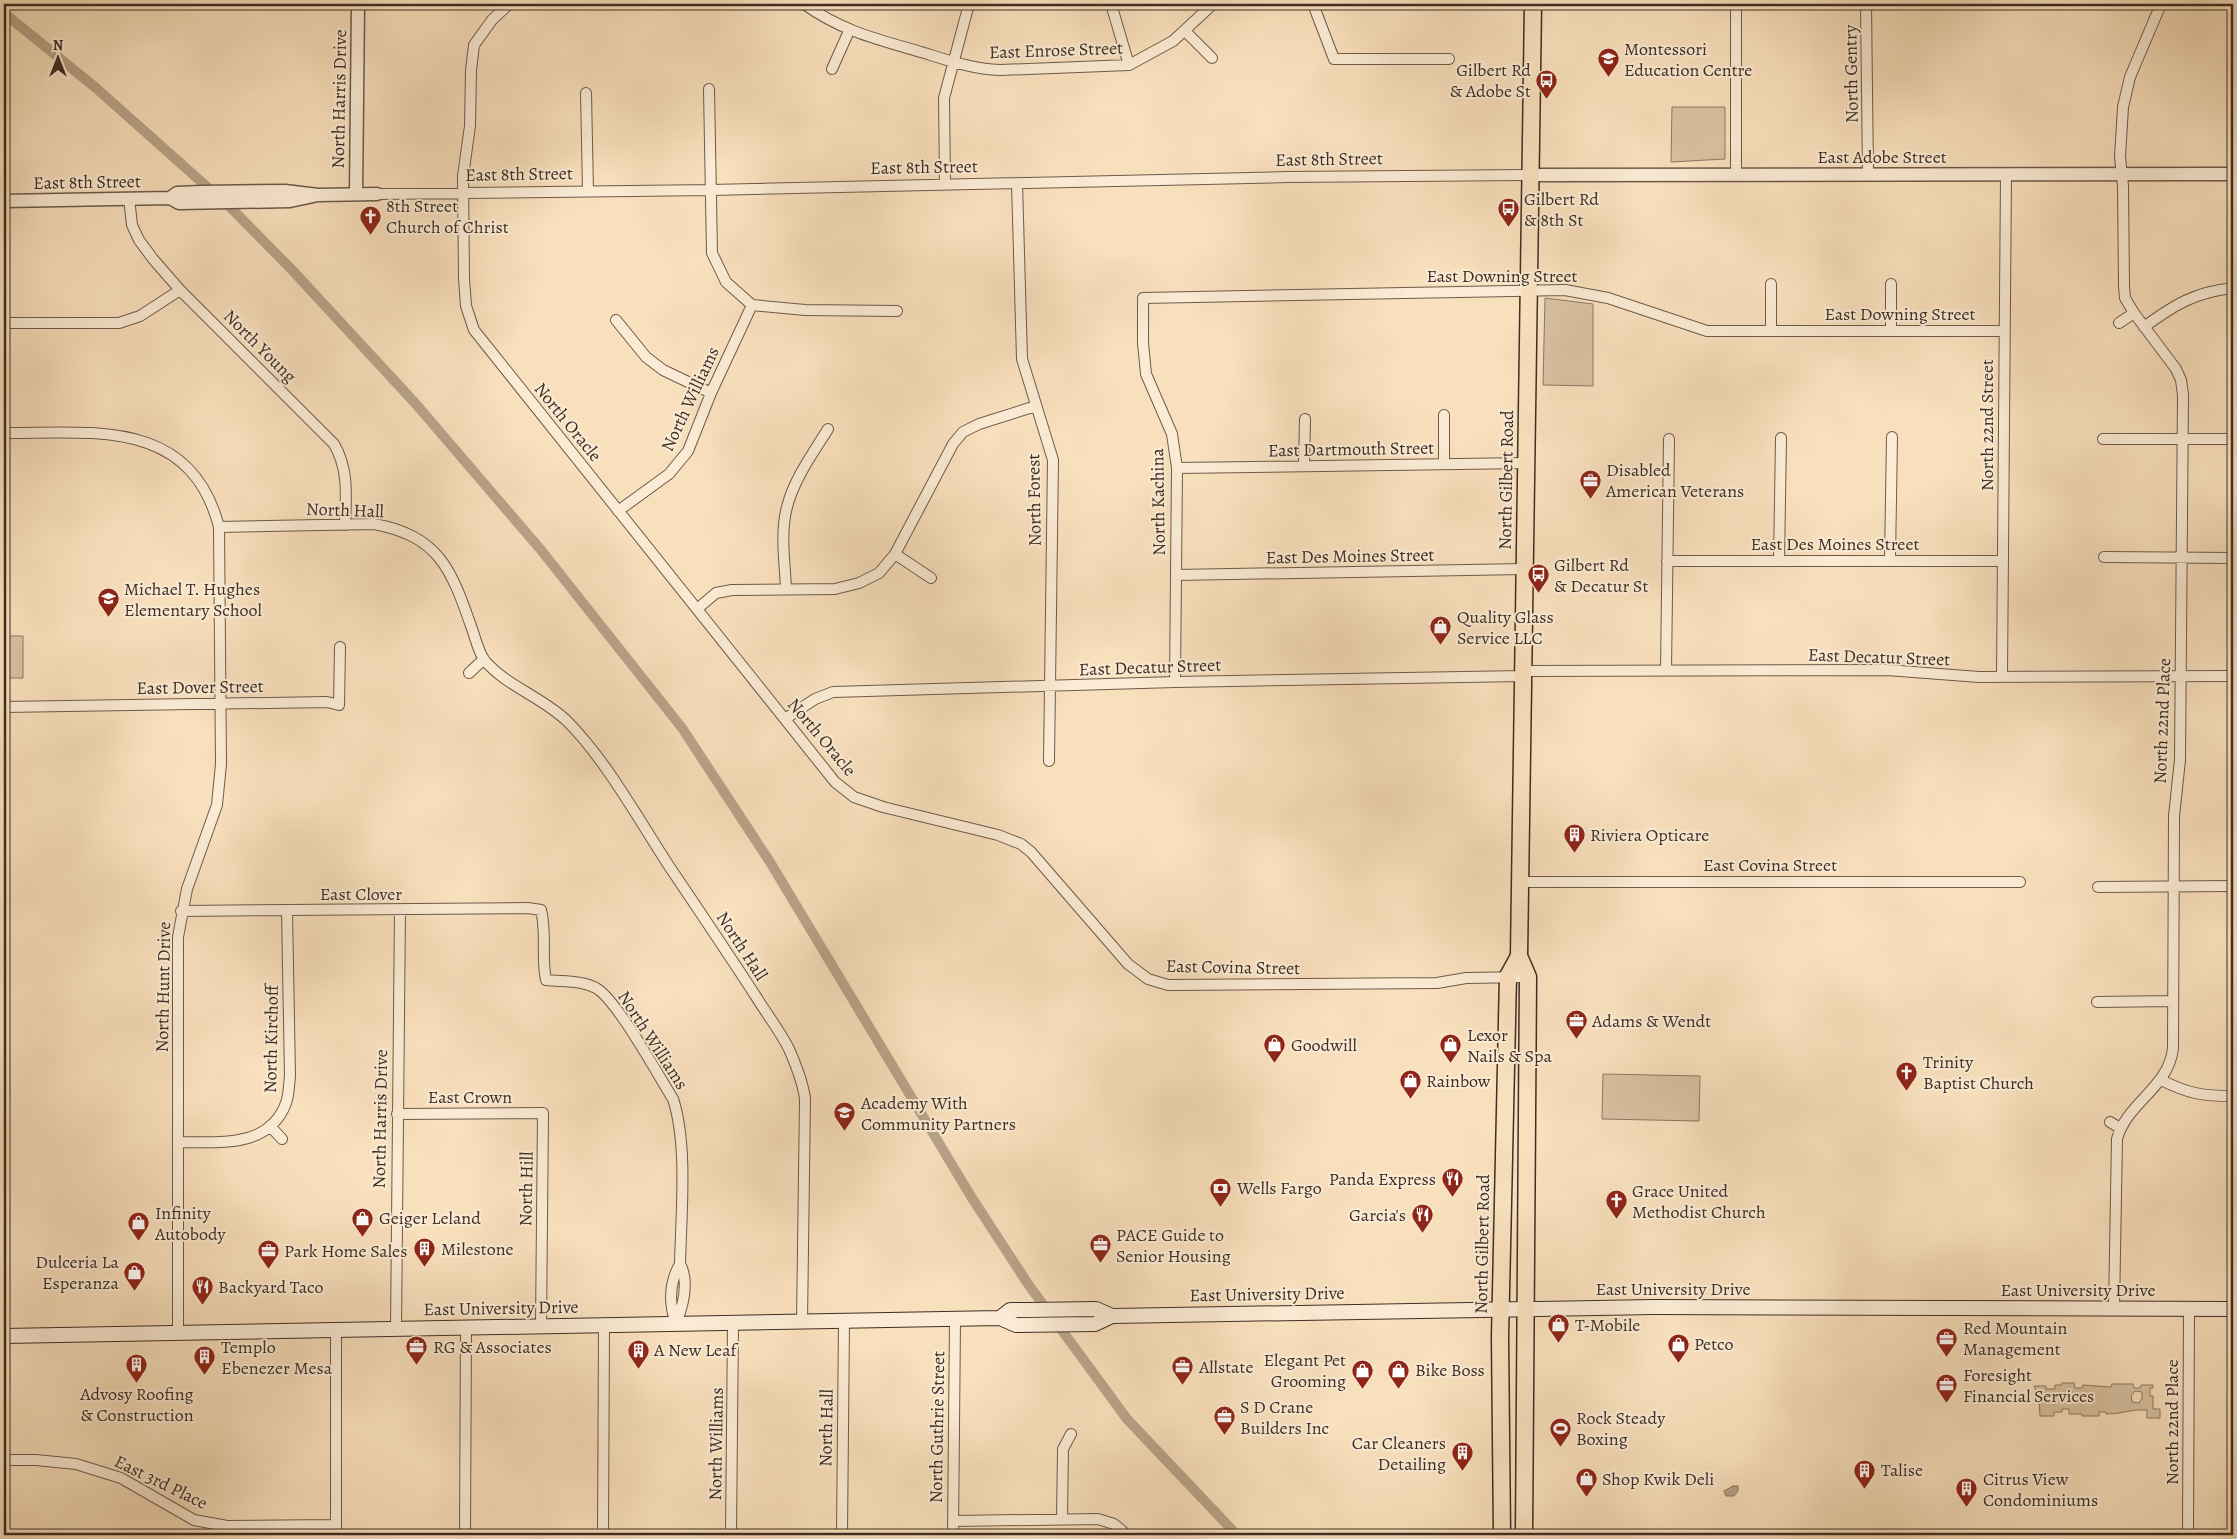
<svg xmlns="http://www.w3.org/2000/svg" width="2237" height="1539" viewBox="0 0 2237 1539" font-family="Alegreya,serif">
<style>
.green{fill:#d9c2a3;stroke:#8c7864;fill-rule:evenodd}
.water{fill:#b9a389;stroke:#887461}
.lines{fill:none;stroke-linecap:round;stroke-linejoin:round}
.canal{stroke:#b9a389;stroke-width:10}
.minor-casing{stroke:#6d5a4b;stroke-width:12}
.tertiary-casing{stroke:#6d5a4b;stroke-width:15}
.secondary-casing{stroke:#3e2e25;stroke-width:16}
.primary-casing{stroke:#3e2e25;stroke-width:19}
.minor{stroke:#fbebd4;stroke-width:10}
.tertiary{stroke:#fbebd4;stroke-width:12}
.secondary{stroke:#fbebd4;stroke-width:14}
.primary{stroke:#f9e0bd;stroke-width:16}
.labels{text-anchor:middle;stroke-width:4;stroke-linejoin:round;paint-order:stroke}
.poi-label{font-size:18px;fill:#3e2e25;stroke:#fbebd4;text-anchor:start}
.street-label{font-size:18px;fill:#3e2e25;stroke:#fbebd4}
</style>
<rect width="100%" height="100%" fill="#f9e0bd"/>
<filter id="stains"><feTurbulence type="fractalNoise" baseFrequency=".004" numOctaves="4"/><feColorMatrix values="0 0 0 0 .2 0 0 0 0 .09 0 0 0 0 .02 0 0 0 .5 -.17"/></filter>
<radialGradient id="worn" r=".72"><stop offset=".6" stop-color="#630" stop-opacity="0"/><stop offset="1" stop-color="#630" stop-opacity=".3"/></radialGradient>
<path class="green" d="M1672,107H1725V159L1671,162Z
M1545,298L1593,304V386L1543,385Z
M4,636H23V678H4Z
M1603,1074L1700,1076L1699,1121L1602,1119Z
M2062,1383H2074L2075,1388H2082L2083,1385L2111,1387L2112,1384H2133L2134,1388H2140L2141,1385H2153V1388H2150V1396H2153V1409H2160V1418H2147V1410C2129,1409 2124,1414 2106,1414V1412H2099V1416H2082V1414H2069V1409H2062V1412H2054V1416H2040L2039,1397L2034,1386H2046V1389H2055V1385H2062ZM2135,1391L2142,1392V1398L2139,1403L2132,1402L2131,1396ZM2044,1393H2052L2055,1396V1404L2046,1402Z"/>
<path class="water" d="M1733,1486H1738V1491L1734,1496H1726L1724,1491Z"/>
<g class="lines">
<path class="canal" d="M4,13L96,88L233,210L293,271L415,403L541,550L682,728L770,862L972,1198L1028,1284L1127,1419L1237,1535"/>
<defs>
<path id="minor" d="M509,4L492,20L474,45L471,70L470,126L463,176L464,279L466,306L474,330L835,782L854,797L883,807L998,835L1021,844L1031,852L1128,964L1148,979L1168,985L1437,983L1466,978L1528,977
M804,4C842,31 876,39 921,52C947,60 972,69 1000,70L1129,65L1173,41L1213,4
M1111,4L1129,65
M1313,4L1334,59H1449
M1736,4V175
M1866,4L1868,174
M1185,31L1212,58
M832,69L849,31
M709,89L712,253L726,282L752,305L805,310L897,311
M586,93L588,191
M1017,183L1022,359L1053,460L1049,761
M945,184L944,98L969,4
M377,194L711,190L1289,177L1531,175
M129,198L132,225L139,240L153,259L180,290L334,444C349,470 346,496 345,525
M1771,284V331
M1891,284V330
M616,320L646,357L663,370L711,393
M4,323H119L140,316L180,290
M2119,323L2134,313
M2144,327C2174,305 2195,292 2233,288
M1444,415V464
M4,433C93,433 191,418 219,527L221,764L217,805L187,889L178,937V1333
M2103,439H2233
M1304,466L1305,419
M1177,468L1526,463
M618,511L669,474L688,451L711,393L752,305
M219,527L374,524C439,536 451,569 471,626C475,636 478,652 485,661C508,687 542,697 567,721C606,760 639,820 669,866C698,909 727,952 755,995C766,1013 780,1031 789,1049C796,1065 803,1082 805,1099L802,1322
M895,554L931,578
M2104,557L2233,558
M1890,560L1892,437
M1667,561H2002
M1779,561L1781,438
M1176,575L1524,569
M786,589C785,563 780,533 787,507C794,479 813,453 828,429
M697,609L716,593L732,590L835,589L859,583L879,573L895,554L953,444L963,432L979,424L1036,406
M1523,671L1887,670L1979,677L2233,676
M1666,671L1669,439
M469,673L484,659
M2002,677L2006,174
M1175,682L1177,468L1172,434L1146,374L1143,343V298L1565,290L1608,298L1707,331H2004
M4,707L327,702L339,705L340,647
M785,719L815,699L833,692L1175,682L1523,676
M1520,882H2020
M2098,887L2233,886
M181,911L528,908L541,910C547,933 541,957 546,980C563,982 581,980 596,988C617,1000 658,1075 673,1099C688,1144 681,1216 680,1264C690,1282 683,1306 676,1324
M2097,1002L2173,1001
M2161,1080C2189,1094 2203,1096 2233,1096
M397,1114L543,1113L541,1326
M2110,1122L2120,1128
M270,1126L282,1139
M178,1142C218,1142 269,1149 286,1103C289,1095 289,1084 290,1076L287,910
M2114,1309L2117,1139C2127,1102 2169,1088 2173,1048L2174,816L2180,760L2183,395L2181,380L2176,369L2134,313L2125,298L2124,286L2123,186L2120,157L2123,107L2130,77L2161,4
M676,1324C669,1304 669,1283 680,1264
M396,1328L400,910
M4,1460H36L76,1464L121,1478L194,1520L227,1526L336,1525
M1062,1519L1063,1449L1071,1434
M953,1521L1098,1519L1114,1524L1127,1535
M336,1535V1329
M465,1535L466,1327
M603,1535L604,1325
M731,1535L733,1323
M842,1535L844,1321
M953,1535L955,1319
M2188,1535L2189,1309"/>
<path id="tertiary" d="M1531,175L2233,174
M356,194L358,4
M170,198L177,193L201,192L285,191L318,195L377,194
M4,201L170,198L179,203L290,201L318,195"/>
<path id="secondary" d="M1000,1318L1010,1310H1029L1096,1309L1112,1316
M4,1336L1000,1318L1016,1325L1095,1324L1112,1316L1654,1307L2233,1309"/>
<path id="primary" d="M1502,1535L1500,1337L1508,976L1519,956
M1524,1535L1528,977L1519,956L1533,4"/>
</defs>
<use href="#minor" class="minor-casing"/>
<use href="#tertiary" class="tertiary-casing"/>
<use href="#secondary" class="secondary-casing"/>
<use href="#primary" class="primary-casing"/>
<use href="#minor" class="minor"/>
<use href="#tertiary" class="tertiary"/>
<use href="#secondary" class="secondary"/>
<use href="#primary" class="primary"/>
</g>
<defs>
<symbol id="school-pin" viewBox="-11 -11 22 30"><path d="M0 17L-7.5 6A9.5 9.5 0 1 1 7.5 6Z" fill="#8f2418" stroke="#fbebd4"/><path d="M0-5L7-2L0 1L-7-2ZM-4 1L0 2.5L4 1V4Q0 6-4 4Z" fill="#fff"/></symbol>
<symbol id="bus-pin" viewBox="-11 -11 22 30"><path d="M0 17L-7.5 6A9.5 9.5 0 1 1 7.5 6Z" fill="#8f2418" stroke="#fbebd4"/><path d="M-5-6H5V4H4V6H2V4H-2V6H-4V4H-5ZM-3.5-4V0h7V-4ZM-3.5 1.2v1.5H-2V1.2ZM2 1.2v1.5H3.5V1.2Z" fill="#fff"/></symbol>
<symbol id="church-pin" viewBox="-11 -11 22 30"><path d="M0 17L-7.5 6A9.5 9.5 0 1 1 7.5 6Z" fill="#8f2418" stroke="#fbebd4"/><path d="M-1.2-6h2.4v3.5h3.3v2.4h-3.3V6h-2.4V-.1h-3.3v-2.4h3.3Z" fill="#fff"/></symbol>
<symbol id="office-pin" viewBox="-11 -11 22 30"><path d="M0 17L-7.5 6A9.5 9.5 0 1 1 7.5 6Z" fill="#8f2418" stroke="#fbebd4"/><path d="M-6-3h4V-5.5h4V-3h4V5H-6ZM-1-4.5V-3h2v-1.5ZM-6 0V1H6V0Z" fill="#fff"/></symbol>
<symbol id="shop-pin" viewBox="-11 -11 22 30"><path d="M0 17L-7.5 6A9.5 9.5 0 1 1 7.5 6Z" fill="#8f2418" stroke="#fbebd4"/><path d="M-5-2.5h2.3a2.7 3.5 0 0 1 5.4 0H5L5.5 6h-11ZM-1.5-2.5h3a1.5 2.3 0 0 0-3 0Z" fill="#fff"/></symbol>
<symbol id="building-pin" viewBox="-11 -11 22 30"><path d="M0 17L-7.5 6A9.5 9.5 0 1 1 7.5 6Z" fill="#8f2418" stroke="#fbebd4"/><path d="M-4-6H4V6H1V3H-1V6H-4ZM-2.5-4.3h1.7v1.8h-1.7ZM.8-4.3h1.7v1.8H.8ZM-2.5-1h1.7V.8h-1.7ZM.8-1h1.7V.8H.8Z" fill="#fff"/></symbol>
<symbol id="restaurant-pin" viewBox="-11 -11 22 30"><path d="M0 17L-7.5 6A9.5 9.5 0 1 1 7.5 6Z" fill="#8f2418" stroke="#fbebd4"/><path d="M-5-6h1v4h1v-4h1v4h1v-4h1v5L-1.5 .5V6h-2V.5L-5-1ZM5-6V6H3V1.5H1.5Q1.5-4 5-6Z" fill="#fff"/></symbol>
<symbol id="bank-pin" viewBox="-11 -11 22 30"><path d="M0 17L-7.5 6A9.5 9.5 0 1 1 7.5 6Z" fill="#8f2418" stroke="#fbebd4"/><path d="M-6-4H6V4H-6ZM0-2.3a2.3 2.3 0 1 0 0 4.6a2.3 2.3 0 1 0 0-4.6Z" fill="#fff"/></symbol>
<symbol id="stadium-pin" viewBox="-11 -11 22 30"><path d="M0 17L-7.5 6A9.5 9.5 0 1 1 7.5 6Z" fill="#8f2418" stroke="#fbebd4"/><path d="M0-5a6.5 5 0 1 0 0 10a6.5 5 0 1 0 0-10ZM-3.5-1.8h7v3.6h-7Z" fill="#fff"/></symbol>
</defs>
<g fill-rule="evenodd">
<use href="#school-pin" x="1596" y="46" width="25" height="34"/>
<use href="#bus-pin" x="1534" y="68" width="25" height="34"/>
<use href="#bus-pin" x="1496" y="196" width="25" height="34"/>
<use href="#church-pin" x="358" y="204" width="25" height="34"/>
<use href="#office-pin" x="1578" y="468" width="25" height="34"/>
<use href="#bus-pin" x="1526" y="562" width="25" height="34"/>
<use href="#school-pin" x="96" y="586" width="25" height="34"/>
<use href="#shop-pin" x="1428" y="614" width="25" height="34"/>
<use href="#building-pin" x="1562" y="822" width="25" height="34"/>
<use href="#office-pin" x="1564" y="1008" width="25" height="34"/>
<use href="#shop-pin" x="1262" y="1032" width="25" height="34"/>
<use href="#shop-pin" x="1438" y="1032" width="25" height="34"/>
<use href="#church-pin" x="1894" y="1060" width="25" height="34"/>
<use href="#shop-pin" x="1398" y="1068" width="25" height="34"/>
<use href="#school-pin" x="832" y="1100" width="25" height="34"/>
<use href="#restaurant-pin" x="1440" y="1166" width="25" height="34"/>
<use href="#bank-pin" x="1208" y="1176" width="25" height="34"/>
<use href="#church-pin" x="1604" y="1188" width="25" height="34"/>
<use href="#restaurant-pin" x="1410" y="1202" width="25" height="34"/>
<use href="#shop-pin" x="350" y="1206" width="25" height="34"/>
<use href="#shop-pin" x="126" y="1210" width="25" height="34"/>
<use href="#office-pin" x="1088" y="1232" width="25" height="34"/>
<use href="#building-pin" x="412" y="1236" width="25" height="34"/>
<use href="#office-pin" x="256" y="1238" width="25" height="34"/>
<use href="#shop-pin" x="122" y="1260" width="25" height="34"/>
<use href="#restaurant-pin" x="190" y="1274" width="25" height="34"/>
<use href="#shop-pin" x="1546" y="1312" width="25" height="34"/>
<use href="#office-pin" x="1934" y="1326" width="25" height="34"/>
<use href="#shop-pin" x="1666" y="1332" width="25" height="34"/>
<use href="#office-pin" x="404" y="1334" width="25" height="34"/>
<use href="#building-pin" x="626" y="1338" width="25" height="34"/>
<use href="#building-pin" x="192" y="1344" width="25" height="34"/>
<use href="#building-pin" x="124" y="1352" width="25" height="34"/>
<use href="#office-pin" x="1170" y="1354" width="25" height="34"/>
<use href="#shop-pin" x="1350" y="1358" width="25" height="34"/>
<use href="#shop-pin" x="1386" y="1358" width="25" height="34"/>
<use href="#office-pin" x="1934" y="1372" width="25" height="34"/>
<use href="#office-pin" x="1212" y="1404" width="25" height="34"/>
<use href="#stadium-pin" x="1548" y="1416" width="25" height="34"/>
<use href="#building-pin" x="1450" y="1440" width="25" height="34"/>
<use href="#building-pin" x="1852" y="1458" width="25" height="34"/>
<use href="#shop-pin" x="1574" y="1466" width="25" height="34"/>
<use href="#building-pin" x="1954" y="1476" width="25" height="34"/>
</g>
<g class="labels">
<g class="poi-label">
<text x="1624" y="55">Montessori<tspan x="1624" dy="21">Education Centre</tspan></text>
<text x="1531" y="76" text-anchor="end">Gilbert Rd<tspan x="1531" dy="21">&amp; Adobe St</tspan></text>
<text x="1524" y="205">Gilbert Rd<tspan x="1524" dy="21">&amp; 8th St</tspan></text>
<text x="386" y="212">8th Street<tspan x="386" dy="21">Church of Christ</tspan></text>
<text x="1606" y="476">Disabled<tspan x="1606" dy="21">American Veterans</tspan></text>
<text x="1554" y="571">Gilbert Rd<tspan x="1554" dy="21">&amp; Decatur St</tspan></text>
<text x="124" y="595">Michael T. Hughes<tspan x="124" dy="21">Elementary School</tspan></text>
<text x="1457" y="623">Quality Glass<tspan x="1457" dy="21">Service LLC</tspan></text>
<text x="1590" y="841">Riviera Opticare</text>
<text x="1592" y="1027">Adams &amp; Wendt</text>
<text x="1467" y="1041">Lexor<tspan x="1467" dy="21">Nails &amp; Spa</tspan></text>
<text x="1291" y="1051">Goodwill</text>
<text x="1923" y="1068">Trinity<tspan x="1923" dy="21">Baptist Church</tspan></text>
<text x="1426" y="1087">Rainbow</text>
<text x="861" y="1109">Academy With<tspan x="861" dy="21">Community Partners</tspan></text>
<text x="1436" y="1185" text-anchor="end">Panda Express</text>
<text x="1237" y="1194">Wells Fargo</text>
<text x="1632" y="1197">Grace United<tspan x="1632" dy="21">Methodist Church</tspan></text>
<text x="155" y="1219">Infinity<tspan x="155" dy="21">Autobody</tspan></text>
<text x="1406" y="1221" text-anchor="end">Garcia's</text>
<text x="379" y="1224">Geiger Leland</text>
<text x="1116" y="1241">PACE Guide to<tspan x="1116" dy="21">Senior Housing</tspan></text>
<text x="441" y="1255">Milestone</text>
<text x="284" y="1257">Park Home Sales</text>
<text x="119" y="1268" text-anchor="end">Dulceria La<tspan x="119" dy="21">Esperanza</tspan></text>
<text x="218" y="1293">Backyard Taco</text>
<text x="1575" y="1331">T-Mobile</text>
<text x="1963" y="1334">Red Mountain<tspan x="1963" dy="21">Management</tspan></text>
<text x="1694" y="1350">Petco</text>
<text x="221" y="1353">Templo<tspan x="221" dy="21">Ebenezer Mesa</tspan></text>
<text x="433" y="1353">RG &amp; Associates</text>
<text x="654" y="1356">A New Leaf</text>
<text x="1346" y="1366" text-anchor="end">Elegant Pet<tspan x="1346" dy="21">Grooming</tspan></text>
<text x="1199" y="1373">Allstate</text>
<text x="1415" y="1376">Bike Boss</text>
<text x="1963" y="1381">Foresight<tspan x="1963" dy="21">Financial Services</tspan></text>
<text x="137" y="1400" text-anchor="middle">Advosy Roofing<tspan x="137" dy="21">&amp; Construction</tspan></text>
<text x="1240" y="1413">S D Crane<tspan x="1240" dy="21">Builders Inc</tspan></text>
<text x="1576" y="1424">Rock Steady<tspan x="1576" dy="21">Boxing</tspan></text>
<text x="1446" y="1449" text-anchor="end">Car Cleaners<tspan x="1446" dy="21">Detailing</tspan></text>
<text x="1881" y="1476">Talise</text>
<text x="1602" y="1485">Shop Kwik Deli</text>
<text x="1983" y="1485">Citrus View<tspan x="1983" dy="21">Condominiums</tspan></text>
</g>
<g class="street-label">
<text transform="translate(1056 50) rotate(-2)" y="6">East Enrose Street</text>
<text transform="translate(1851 74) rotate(-91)" y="6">North Gentry</text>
<text transform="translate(339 99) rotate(-89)" y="6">North Harris Drive</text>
<text x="1882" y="163">East Adobe Street</text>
<text transform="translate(1329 159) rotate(-1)" y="6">East 8th Street</text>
<text transform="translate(924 167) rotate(-1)" y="6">East 8th Street</text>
<text transform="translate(519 174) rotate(-1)" y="6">East 8th Street</text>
<text transform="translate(87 182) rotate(-1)" y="6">East 8th Street</text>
<text x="1502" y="282">East Downing Street</text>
<text x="1900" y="320">East Downing Street</text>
<text transform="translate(260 346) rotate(45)" y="6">North Young</text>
<text transform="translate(690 399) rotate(-65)" y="6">North Williams</text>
<text transform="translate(568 422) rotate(51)" y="6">North Oracle</text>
<text transform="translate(1987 425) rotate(-90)" y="6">North 22nd Street</text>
<text transform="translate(1351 449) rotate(-1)" y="6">East Dartmouth Street</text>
<text transform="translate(1506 480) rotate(-89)" y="6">North Gilbert Road</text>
<text transform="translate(1034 500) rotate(-91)" y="6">North Forest</text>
<text transform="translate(1158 502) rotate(-91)" y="6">North Kachina</text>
<text transform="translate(345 510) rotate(2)" y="6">North Hall</text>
<text x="1835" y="550">East Des Moines Street</text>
<text transform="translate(1350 556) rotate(-1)" y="6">East Des Moines Street</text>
<text transform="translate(1879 657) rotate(2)" y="6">East Decatur Street</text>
<text transform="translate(1150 667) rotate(-2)" y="6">East Decatur Street</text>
<text transform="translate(200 687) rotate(-1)" y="6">East Dover Street</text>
<text transform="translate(2162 721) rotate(-88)" y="6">North 22nd Place</text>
<text transform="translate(822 737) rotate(50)" y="6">North Oracle</text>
<text x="1770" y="871">East Covina Street</text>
<text x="361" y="900">East Clover</text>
<text transform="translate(742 946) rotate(57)" y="6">North Hall</text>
<text transform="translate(1233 967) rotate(1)" y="6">East Covina Street</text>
<text transform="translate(163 987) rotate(-89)" y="6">North Hunt Drive</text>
<text transform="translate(271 1039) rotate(-89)" y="6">North Kirchoff</text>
<text transform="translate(653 1040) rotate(57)" y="6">North Williams</text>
<text x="470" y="1103">East Crown</text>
<text transform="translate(380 1119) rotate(-89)" y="6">North Harris Drive</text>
<text transform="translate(526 1189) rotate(-89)" y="6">North Hill</text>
<text transform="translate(1482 1244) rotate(-89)" y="6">North Gilbert Road</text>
<text x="1673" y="1295">East University Drive</text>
<text x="2078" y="1296">East University Drive</text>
<text transform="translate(1267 1294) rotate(-1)" y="6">East University Drive</text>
<text transform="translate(501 1308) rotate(-1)" y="6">East University Drive</text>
<text transform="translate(2172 1422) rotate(-90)" y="6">North 22nd Place</text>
<text transform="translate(937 1427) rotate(-89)" y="6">North Guthrie Street</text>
<text transform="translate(826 1428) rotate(-89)" y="6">North Hall</text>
<text transform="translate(716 1444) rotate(-89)" y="6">North Williams</text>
<text transform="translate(161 1482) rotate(26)" y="6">East 3rd Place</text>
</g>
</g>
<rect width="2237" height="1539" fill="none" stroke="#f9e0bd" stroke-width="20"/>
<rect x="5" y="5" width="2227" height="1529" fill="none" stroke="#3e2e25" stroke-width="2.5"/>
<rect x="10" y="10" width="2217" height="1519" fill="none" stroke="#3e2e25"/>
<g transform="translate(58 58)" stroke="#fbebd4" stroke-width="4" paint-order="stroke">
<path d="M0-4L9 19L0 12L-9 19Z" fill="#3e2e25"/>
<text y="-8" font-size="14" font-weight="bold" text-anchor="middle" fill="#3e2e25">N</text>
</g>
<rect width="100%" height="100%" filter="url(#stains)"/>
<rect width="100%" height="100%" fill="url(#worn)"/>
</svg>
